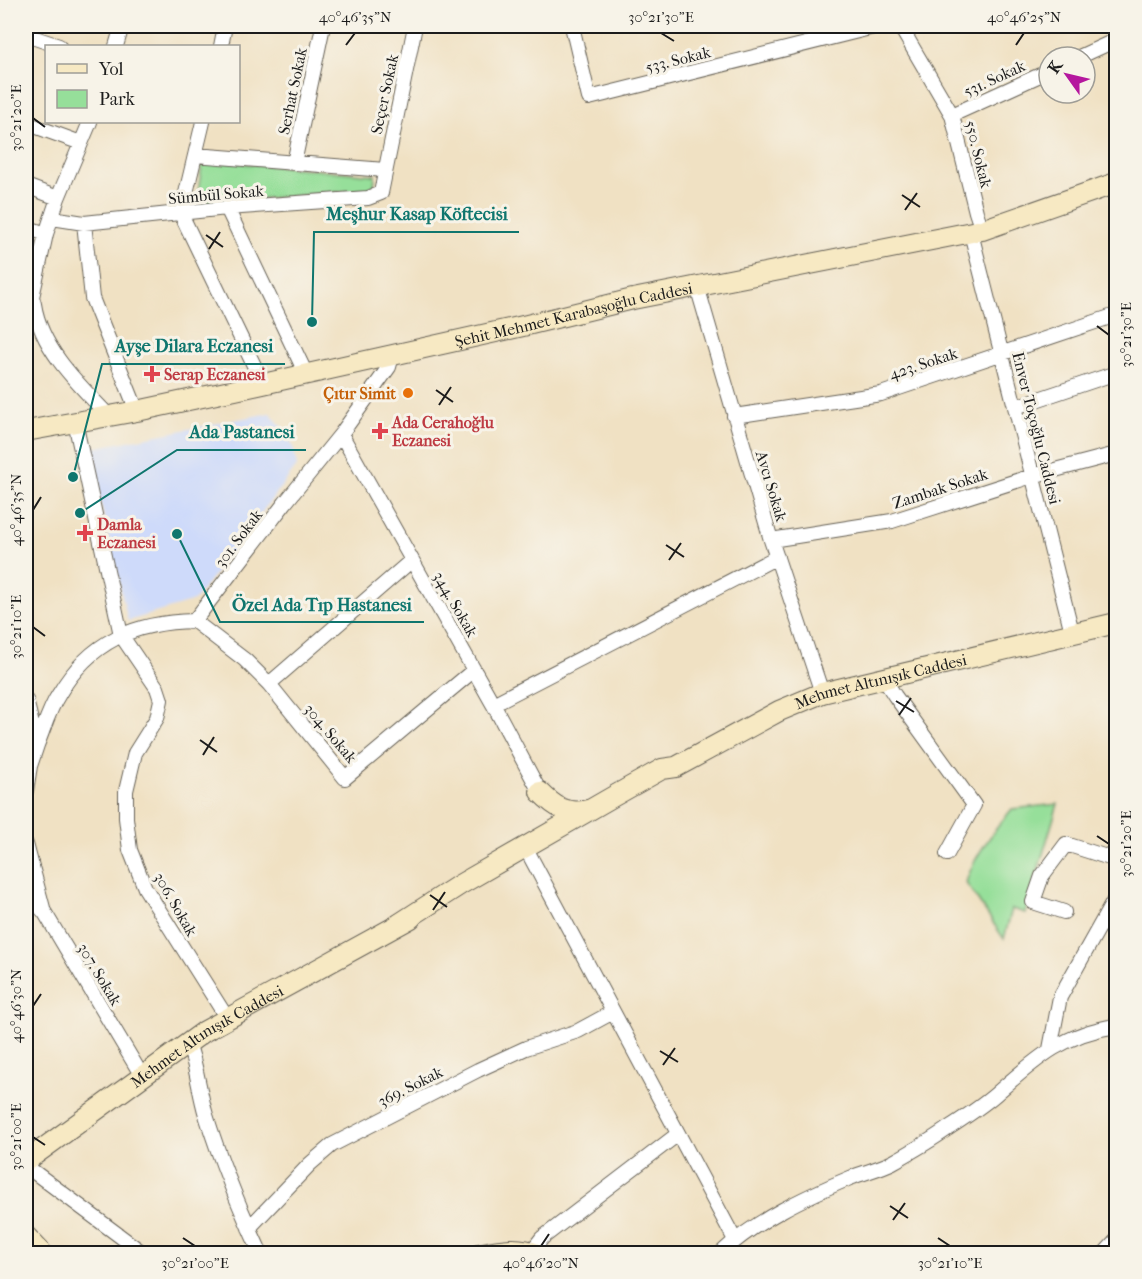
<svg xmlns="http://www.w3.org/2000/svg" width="1142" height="1279" viewBox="0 0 1142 1279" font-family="'IM FELL French Canon',serif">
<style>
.built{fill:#cedafa}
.green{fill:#96df9a;stroke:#597e5b;stroke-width:1.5}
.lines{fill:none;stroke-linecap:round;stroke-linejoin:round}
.street-casing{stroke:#666156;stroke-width:16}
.secondary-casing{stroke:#666156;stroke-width:22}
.street{stroke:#fff;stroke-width:14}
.secondary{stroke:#f7e9c3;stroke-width:20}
.ticks{fill:none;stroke:#1c1c1c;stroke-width:2}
.health-dot{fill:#e0444e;stroke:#f7f3e8;stroke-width:2}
.food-dot{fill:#e8710a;stroke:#f7f3e8;stroke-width:2}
.labels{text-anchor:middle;stroke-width:6;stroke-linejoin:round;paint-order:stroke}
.street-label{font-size:16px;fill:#1c1c1c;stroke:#f7f3e8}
.health-label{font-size:16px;font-weight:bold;fill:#be3a42;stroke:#f7f3e8;text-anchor:start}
.food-label{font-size:16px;font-weight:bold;fill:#c56008;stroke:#f7f3e8;text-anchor:end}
.leader{fill:none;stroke:#0f766e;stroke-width:2}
.callout-dot{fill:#0f766e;stroke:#f7f3e8;stroke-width:2}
.callout-label{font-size:18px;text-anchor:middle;font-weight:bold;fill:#0f766e;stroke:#f7f3e8;stroke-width:6;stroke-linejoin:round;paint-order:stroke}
.neatline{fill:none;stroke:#1c1c1c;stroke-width:2}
.ticks-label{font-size:15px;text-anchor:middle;fill:#1c1c1c}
</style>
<rect width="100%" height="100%" fill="#f7f3e8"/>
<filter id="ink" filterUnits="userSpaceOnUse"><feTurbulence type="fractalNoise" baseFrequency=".0167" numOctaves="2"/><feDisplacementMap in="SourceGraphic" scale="12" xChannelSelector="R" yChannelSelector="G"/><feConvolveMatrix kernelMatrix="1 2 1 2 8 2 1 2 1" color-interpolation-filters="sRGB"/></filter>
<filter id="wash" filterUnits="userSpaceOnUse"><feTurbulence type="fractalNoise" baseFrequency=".008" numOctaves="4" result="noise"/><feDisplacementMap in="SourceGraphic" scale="24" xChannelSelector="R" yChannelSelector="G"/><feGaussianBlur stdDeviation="1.35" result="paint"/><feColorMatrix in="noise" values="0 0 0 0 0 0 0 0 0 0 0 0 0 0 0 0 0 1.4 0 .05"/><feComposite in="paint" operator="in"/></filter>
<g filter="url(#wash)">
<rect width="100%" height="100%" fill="#f0e1c3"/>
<path class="built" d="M270,413L287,433L294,450L297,466L194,601L128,621L88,449Z"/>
<path class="green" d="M206,160L375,175L374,189L200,204L197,199L202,165Z
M1058,804L1025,913L1012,909L1004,939L966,883C972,858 996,828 1012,809Z"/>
</g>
<g filter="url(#ink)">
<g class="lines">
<defs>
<path id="street" d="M572,26L589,98L878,26
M900,26L952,115L976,212L982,230
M26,35L59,46
M116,46L122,26
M221,46L225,26
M1079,57L1116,40
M952,115L1049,71
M203,122L181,214L263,384
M26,123L81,143
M195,155L385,170
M294,163L323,26
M26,186L58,198
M227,208L306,374
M52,218L84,223L227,208L368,198L381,193L415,26
M84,223L92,298L137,411
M26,227L46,234
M971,233L1072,632
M697,286L771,540L822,693
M26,301L34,304C41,349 78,384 109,416
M34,304L32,297L46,234L58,198L90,122
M1015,407L1116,373
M734,416L881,394L1116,315
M75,422L121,635L157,688L161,700L157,718L135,753L126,791V818L130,850L145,888L227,1018
M341,434L493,704L540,792
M771,540L892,521L1032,476L1116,454
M194,621L245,660L269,684L345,778L474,670
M884,679L895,696L974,805L947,854
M269,684L412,560
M26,700L37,745L30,766L26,791
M493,704L777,557
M37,745C44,728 49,709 59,694C90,641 135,622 194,621L285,503L341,434L389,367L392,356
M26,844L43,908
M530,856L735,1240
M26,892L45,913L142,1076
M1064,912L1033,902L1042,876L1066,844L1116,860
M188,1043C197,1066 199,1092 206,1115C221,1163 240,1209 261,1254
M1050,1049L1060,997L1116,897
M26,1166L144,1254
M249,1228L310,1164L332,1145L478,1070L526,1048L578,1031L613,1012
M532,1251L542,1238L678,1134
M720,1254C756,1220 805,1197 850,1178C864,1172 879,1169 893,1162C911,1152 930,1141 947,1129C964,1118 981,1107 996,1094C1035,1060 1062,1034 1116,1026
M1104,1254L1116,1241"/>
<g id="secondary">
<path id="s1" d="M26,431L137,411L263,384L523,326L633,299L982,230L1116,183"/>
<path d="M540,792C555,807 566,815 588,810"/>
<path id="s2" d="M399,924L461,884L614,796L662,769L676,767L779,711L822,693L1116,623"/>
<path id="s3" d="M26,1161L205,1031L411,918"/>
<path d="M26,1236L43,1254"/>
<path d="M478,1254C498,1250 518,1245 537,1254"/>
</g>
</defs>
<use href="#street" class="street-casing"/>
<use href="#secondary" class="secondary-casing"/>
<use href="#street" class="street"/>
<use href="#secondary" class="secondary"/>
</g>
</g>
<path class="ticks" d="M661,33L674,41M346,45L355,33M1016,45L1024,33M33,118L45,127M902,195L920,207M905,210L917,193M206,235L223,247M209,249L220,232M1097,326L1109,335M436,390L453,402M439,405L451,387M33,510L41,497M666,545L684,557M669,560L681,543M33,627L45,636M896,701L914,712M899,715L911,698M200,740L217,752M203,755L214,737M1097,836L1109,844M430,895L447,907M433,910L445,892M33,1006L41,994M660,1051L678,1062M663,1065L675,1048M33,1137L45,1145M890,1206L908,1218M893,1220L905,1203M183,1238L195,1246M938,1238L950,1246M541,1246L549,1234"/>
<g class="health-dot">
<path d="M149 365h6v6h6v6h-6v6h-6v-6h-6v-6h6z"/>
<path d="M377 422h6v6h6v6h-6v6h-6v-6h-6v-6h6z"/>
<path d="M82 524h6v6h6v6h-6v6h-6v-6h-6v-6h6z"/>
</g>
<circle class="food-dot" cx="408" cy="393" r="6"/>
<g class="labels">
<g class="street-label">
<text transform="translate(678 59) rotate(-14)" y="6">533. Sokak</text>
<text transform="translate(994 78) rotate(-25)" y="6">531. Sokak</text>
<text transform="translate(292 91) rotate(-78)" y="6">Serhat Sokak</text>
<text transform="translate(384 94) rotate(-78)" y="6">Seçer Sokak</text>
<text transform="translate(979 154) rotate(76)" y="6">550. Sokak</text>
<text transform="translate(216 194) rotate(-5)" y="6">Sümbül Sokak</text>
<text dy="6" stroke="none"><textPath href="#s1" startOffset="560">Şehit Mehmet Karabaşoğlu Caddesi</textPath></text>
<text transform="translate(923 363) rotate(-18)" y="6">423. Sokak</text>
<text transform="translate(1037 428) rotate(76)" y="6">Enver Toçoğlu Caddesi</text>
<text transform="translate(772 486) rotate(73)" y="6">Avcı Sokak</text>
<text transform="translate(940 488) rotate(-18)" y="6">Zambak Sokak</text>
<text transform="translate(238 538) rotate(-53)" y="6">301. Sokak</text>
<text transform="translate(456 604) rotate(60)" y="6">344. Sokak</text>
<text dy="6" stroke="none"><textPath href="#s2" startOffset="543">Mehmet Altınışık Caddesi</textPath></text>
<text transform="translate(331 733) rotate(50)" y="6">304. Sokak</text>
<text transform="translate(176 904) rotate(60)" y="6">306. Sokak</text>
<text transform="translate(100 974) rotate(59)" y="6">307. Sokak</text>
<text dy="6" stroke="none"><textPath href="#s3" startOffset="220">Mehmet Altınışık Caddesi</textPath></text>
<text transform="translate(410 1086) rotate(-27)" y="6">369. Sokak</text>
</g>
<g class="health-label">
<text x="164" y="380">Serap Eczanesi</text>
<text x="392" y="428">Ada Cerahoğlu<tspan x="392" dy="18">Eczanesi</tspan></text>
<text x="97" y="530">Damla<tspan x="97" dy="18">Eczanesi</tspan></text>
</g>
<g class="food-label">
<text x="396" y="399">Çıtır Simit</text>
</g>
</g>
<path class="leader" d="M312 322L314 232H519M73 477L102 364H285M80 513L177 450H306M177 534L220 622H424"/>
<g class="callout-dot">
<circle cx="312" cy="322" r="6"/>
<circle cx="73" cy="477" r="6"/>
<circle cx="80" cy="513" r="6"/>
<circle cx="177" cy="534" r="6"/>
</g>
<g class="callout-label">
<text x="417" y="220">Meşhur Kasap Köftecisi</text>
<text x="194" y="352">Ayşe Dilara Eczanesi</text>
<text x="242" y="438">Ada Pastanesi</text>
<text x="322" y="611">Özel Ada Tıp Hastanesi</text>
</g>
<rect width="1142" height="1279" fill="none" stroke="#f7f3e8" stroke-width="66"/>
<rect x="45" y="45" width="195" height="78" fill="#f7f3e8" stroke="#9f9d96" stroke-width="1.5"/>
<rect x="57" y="64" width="30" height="9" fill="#f7e9c3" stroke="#9f9d96" stroke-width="1.5"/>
<text x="99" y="75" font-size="18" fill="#1c1c1c">Yol</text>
<rect x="57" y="90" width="30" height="18" fill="#96df9a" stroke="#9f9d96" stroke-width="1.5"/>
<text x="99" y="105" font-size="18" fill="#1c1c1c">Park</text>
<g transform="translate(1067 75) rotate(304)"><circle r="28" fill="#f7f3e8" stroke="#9f9d96" stroke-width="1.5"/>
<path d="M0-4.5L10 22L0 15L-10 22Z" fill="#b5179e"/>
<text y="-9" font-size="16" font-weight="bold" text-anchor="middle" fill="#1c1c1c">K</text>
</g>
<rect x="33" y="33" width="1076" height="1213" class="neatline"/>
<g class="ticks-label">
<text x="355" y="22">40°46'35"N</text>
<text x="661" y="22">30°21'30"E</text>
<text x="1024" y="22">40°46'25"N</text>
<text transform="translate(16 118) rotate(-90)" y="5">30°21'20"E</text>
<text transform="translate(1126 335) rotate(-90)" y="5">30°21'30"E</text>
<text transform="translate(16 510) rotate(-90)" y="5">40°46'35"N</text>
<text transform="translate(16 627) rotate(-90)" y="5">30°21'10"E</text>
<text transform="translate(1126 844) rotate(-90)" y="5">30°21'20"E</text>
<text transform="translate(16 1006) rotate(-90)" y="5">40°46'30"N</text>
<text transform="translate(16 1137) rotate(-90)" y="5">30°21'00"E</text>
<text x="195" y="1268">30°21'00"E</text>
<text x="541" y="1268">40°46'20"N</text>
<text x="950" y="1268">30°21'10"E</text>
</g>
</svg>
